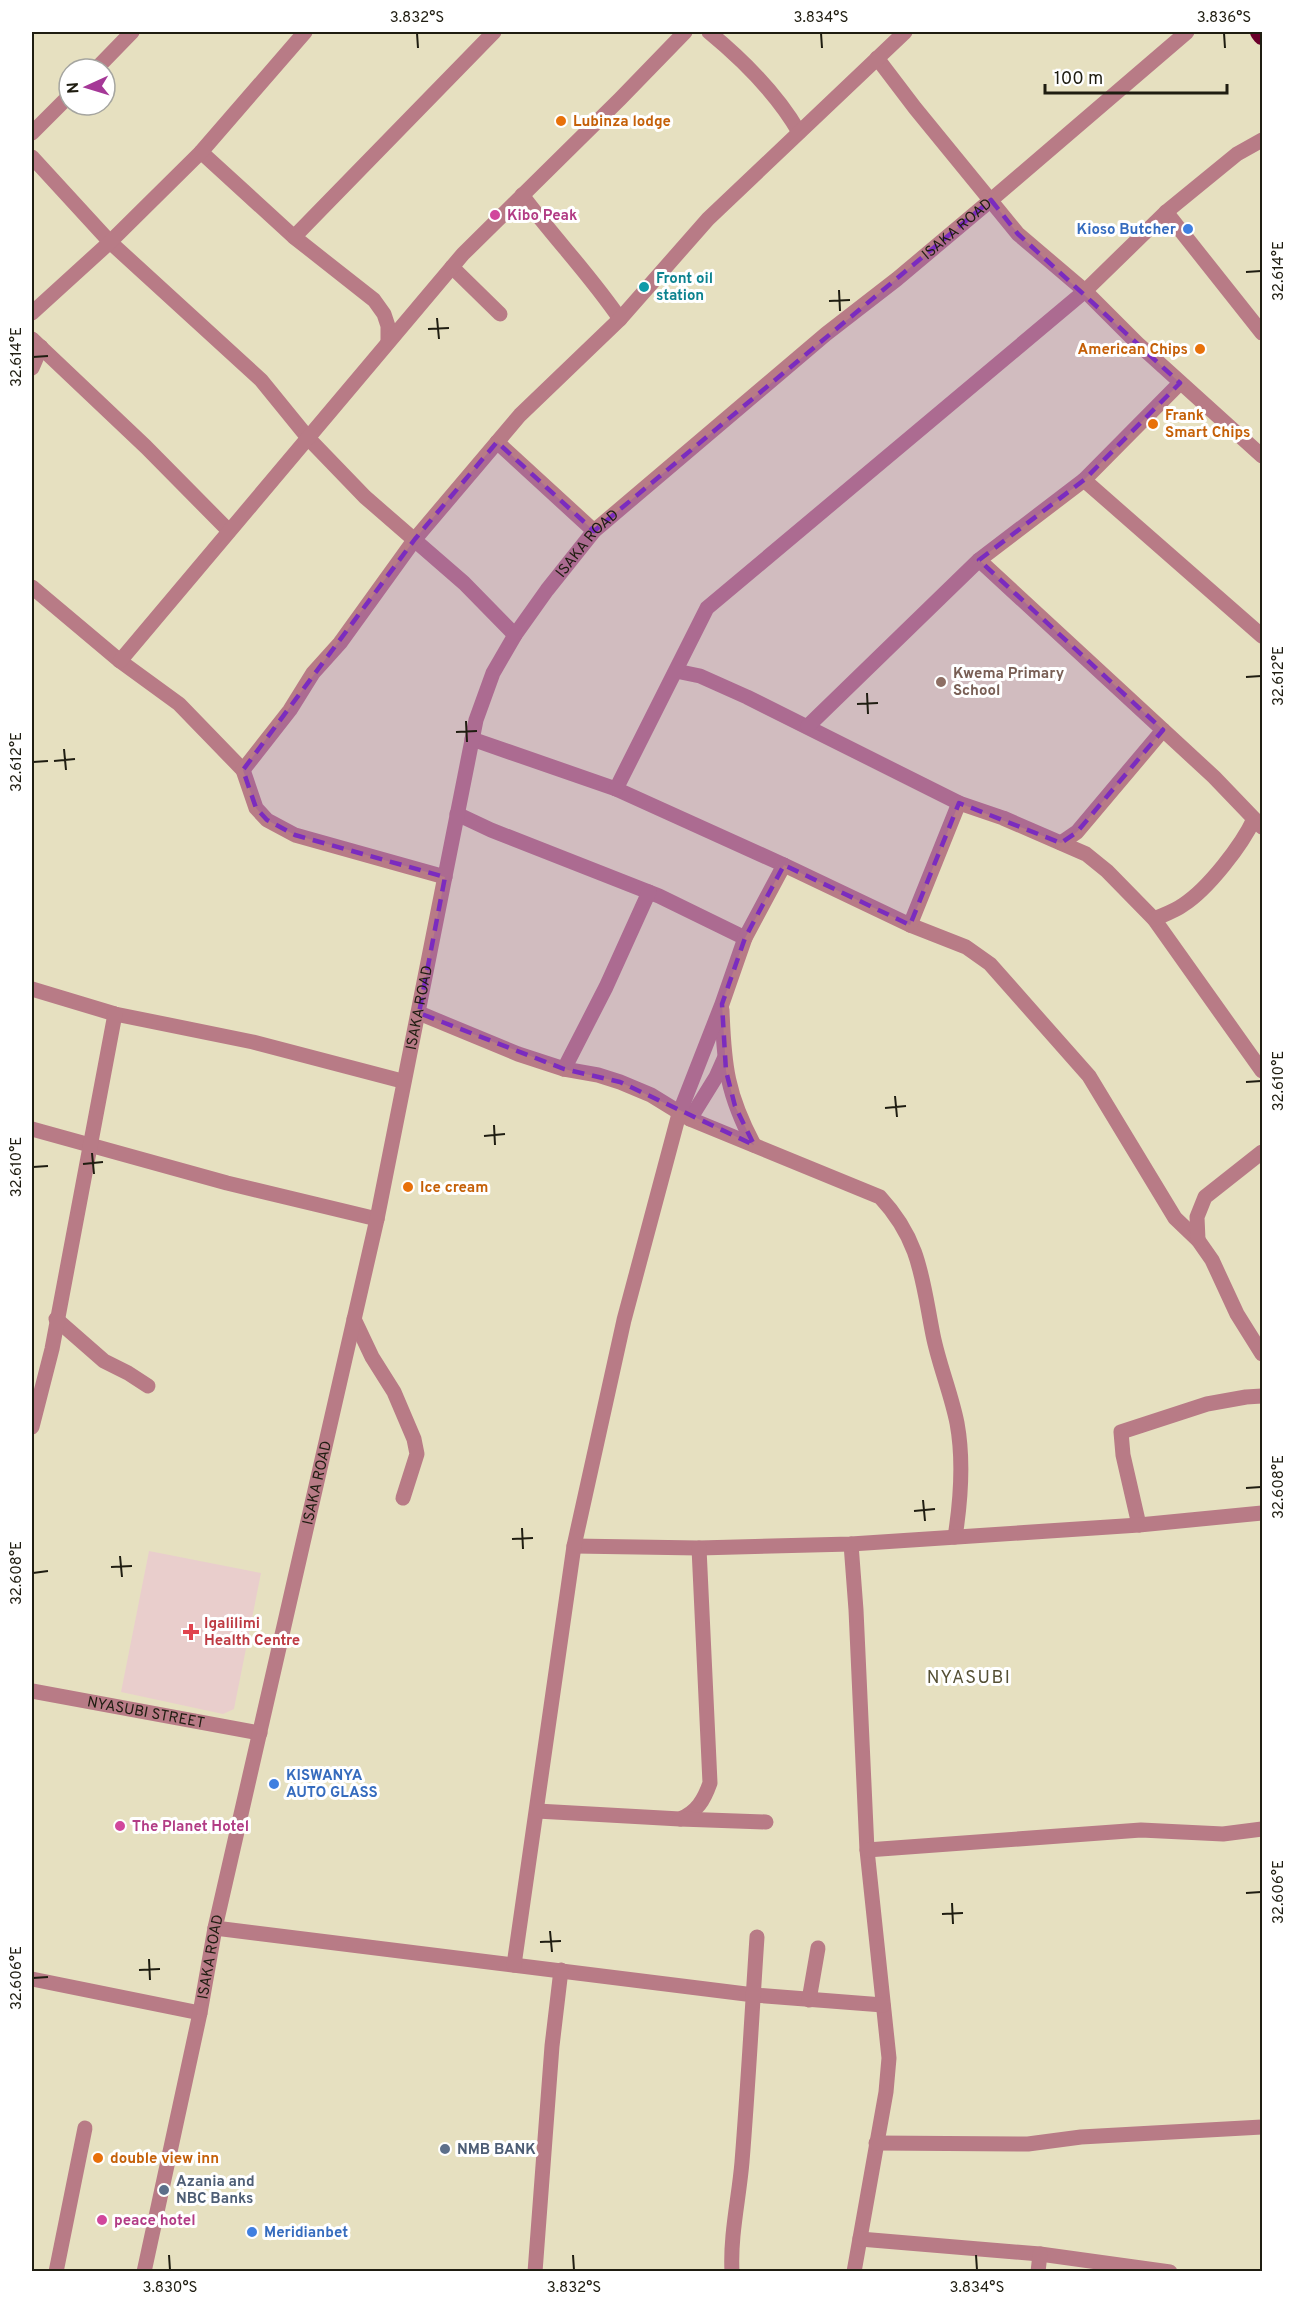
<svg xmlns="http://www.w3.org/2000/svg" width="1294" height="2303" viewBox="0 0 1294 2303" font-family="Overpass,sans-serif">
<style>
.medical{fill:#e9cecc}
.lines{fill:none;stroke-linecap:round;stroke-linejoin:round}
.minor{stroke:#b87b86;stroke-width:15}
.highway{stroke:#6b002b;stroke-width:18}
.marked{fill:#7b2cbf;fill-opacity:0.2;stroke:#7b2cbf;stroke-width:4.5;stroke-dasharray:12 8;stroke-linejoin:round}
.ticks{fill:none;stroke:#1f1d11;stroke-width:2}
.food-dot{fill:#e8710a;stroke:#fff;stroke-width:2}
.hotel-dot{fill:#d1479c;stroke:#fff;stroke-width:2}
.shop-dot{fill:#3f7fe0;stroke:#fff;stroke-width:2}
.culture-dot{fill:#0f9aa8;stroke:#fff;stroke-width:2}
.education-dot{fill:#8d6e63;stroke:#fff;stroke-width:2}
.health-dot{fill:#e0444e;stroke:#fff;stroke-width:2}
.service-dot{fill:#5c6f8a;stroke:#fff;stroke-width:2}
.labels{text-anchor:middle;stroke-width:6;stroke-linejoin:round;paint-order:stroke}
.food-label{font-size:15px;font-weight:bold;fill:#c56008;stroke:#fff;text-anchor:start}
.hotel-label{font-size:15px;font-weight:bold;fill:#b23c85;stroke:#fff;text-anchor:start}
.street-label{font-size:15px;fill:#1f1d11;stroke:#fff}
.shop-label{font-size:15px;font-weight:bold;fill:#366cbe;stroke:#fff;text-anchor:start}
.culture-label{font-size:15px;font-weight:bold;fill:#0d838f;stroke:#fff;text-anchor:start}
.education-label{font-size:15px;font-weight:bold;fill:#785e54;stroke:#fff;text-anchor:start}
.health-label{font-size:15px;font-weight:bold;fill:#be3a42;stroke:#fff;text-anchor:start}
.service-label{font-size:15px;font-weight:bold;fill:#4e5e75;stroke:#fff;text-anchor:start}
.quarter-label{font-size:18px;letter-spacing:1.5px;fill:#544f33;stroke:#fff}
.neatline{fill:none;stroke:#1f1d11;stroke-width:2}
.ticks-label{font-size:15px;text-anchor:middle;fill:#1f1d11}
</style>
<rect width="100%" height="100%" fill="#e6e0c0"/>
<path class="medical" d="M149,1551L261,1573L234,1709L223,1714L121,1692Z"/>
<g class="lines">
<g class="minor">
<path d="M709,32C743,60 777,94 799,132"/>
<path d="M877,58L915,108L1018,234L1085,291L1137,343L1262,456"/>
<path d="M96,69L132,32"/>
<path d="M32,133L69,96"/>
<path d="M201,152L294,237L374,300L384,314L388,326V342"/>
<path d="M32,157L110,242L261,380L309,439L365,497L464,583L515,635"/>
<path d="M522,195C554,238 591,276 620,319"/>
<path d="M1166,212L1262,333"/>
<path d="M294,237L494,32"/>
<path d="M452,267L500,314"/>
<path d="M32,313L110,242L201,152L305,32"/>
<path d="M32,339L146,447L229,531"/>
<path d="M32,368L41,347"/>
<path d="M497,442L594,531"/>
<path d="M1084,480L1262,636"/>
<path d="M979,560L1214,777L1262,827"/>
<path d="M32,587L120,661L179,704L243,770L256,808L267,820L295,835L445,877"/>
<path d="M120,661L463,254L620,99L685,32"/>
<path d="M676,671L700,676L747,697L959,803L1003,818L1086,854L1107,871L1154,919L1262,1071"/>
<path d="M808,726L979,560L1084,480L1180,383"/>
<path d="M472,739L616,789L784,865L910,925L966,947L990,964L1089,1076L1175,1218L1198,1240L1212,1260L1237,1314L1262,1354"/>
<path d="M243,770L290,710L313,673L340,643L415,539L520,415L620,319L708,219L905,32"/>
<path d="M616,789L707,608L1085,291L1166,212L1237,154L1262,140"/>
<path d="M457,814L491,830L659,896L745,938"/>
<path d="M1061,843L1077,832L1163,730"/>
<path d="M1154,919C1163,915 1175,911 1183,905C1208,889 1242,845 1254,819"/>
<path d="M910,925L959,803"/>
<path d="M32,989L115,1014L253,1042L402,1081"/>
<path d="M722,1010C724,1066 727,1094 754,1145"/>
<path d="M419,1013L518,1054L564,1069L598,1075L620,1082L651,1095L690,1119L880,1197C921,1241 922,1280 933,1335C939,1365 951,1393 957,1423C964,1461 961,1499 955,1537"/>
<path d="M564,1069L606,987L649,892"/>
<path d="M690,1119L716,1077L724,1059"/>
<path d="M32,1129L227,1183L377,1219"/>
<path d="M1198,1240L1197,1217L1205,1197L1262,1152"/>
<path d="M56,1319L104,1361L128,1373L148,1386"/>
<path d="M354,1319L372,1357L394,1392L414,1439L417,1454L403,1498"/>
<path d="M32,1427L52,1349L115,1014"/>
<path d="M1139,1525L1123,1455L1121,1432L1207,1404L1246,1397L1262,1396"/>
<path d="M851,1544L856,1610L867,1850L889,2058L886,2092L854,2272"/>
<path d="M574,1546L699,1548L851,1544L1139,1525L1262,1513"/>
<path id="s1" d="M32,1691L260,1733"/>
<path d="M537,1811L680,1819C697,1812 704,1800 710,1783L699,1548"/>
<path d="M680,1819L766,1822"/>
<path d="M867,1850L1141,1830L1223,1834L1262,1829"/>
<path d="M215,1928L754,1995L883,2005"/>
<path d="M514,1965L574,1546L624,1320L679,1114L722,1004L745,938L784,865"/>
<path d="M32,1979L200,2013"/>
<path d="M809,2000L818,1948"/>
<path d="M876,2143L1028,2144L1081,2137L1262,2127"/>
<path d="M860,2239L1040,2254L1170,2272"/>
<path d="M56,2272L85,2128"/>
<path id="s2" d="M144,2272L200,2013L215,1928L377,1219L476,720L493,673L515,635L547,590L594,531L826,334L897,279L991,200L1187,32"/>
<path d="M535,2272L552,2046L561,1970"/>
<path d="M732,2272C730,2235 739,2198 742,2162C748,2087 752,2012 757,1937"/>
<path d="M1038,2272L1040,2254"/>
</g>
<path class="highway" d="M1259,32L1262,36"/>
</g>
<path class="marked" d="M991,200L1018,234L1180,383L1084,480L979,560L1163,730L1077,832L1061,843L959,803L910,925L784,865L745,938L722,1004L726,1071L735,1106L754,1145L620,1082L564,1069L419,1013L445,877L295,835L267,820L256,808L243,770L415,539L497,442L594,531Z"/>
<path class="ticks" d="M417,33L418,48M821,33L822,48M1224,33L1225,48M1246,272L1261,271M839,290L840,311M829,301L850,300M437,318L439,339M428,329L449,328M33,357L48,356M1246,677L1261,676M867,693L868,714M857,704L878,703M466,721L467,742M456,732L477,731M64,749L66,770M54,761L75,759M33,762L48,761M1246,1082L1261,1081M895,1096L897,1117M885,1108L906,1106M494,1125L495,1145M484,1136L505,1134M92,1153L94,1174M83,1164L103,1162M33,1167L48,1166M1246,1488L1261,1487M923,1500L925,1521M914,1511L935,1509M522,1528L523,1549M512,1539L533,1538M120,1556L122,1577M111,1567L132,1566M33,1573L48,1571M1246,1893L1261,1892M952,1903L953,1924M942,1914L963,1913M550,1931L552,1952M540,1942L561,1941M149,1959L150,1980M139,1970L160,1969M33,1978L48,1977M169,2255L170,2270M573,2255L574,2270M976,2255L977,2270"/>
<g class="food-dot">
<circle cx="561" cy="121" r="6"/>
<circle cx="1200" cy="349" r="6"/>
<circle cx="1153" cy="424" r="6"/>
<circle cx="408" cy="1187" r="6"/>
<circle cx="98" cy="2158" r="6"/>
</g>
<g class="hotel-dot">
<circle cx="495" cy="215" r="6"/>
<circle cx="120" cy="1826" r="6"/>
<circle cx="102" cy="2220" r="6"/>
</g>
<g class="shop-dot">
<circle cx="1188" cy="229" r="6"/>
<circle cx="274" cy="1784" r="6"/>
<circle cx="252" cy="2232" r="6"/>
</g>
<circle class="culture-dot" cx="644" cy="287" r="6"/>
<circle class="education-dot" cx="941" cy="682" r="6"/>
<path class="health-dot" d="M188 1623h6v6h6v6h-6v6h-6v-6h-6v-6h6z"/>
<g class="service-dot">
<circle cx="445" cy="2149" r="6"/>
<circle cx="164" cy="2190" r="6"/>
</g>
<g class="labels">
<g class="food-label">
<text x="573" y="126">Lubinza lodge</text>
<text x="1188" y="354" text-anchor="end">American Chips</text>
<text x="1165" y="420">Frank<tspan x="1165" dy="17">Smart Chips</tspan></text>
<text x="420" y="1192">Ice cream</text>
<text x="110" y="2163">double view inn</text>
</g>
<g class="hotel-label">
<text x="507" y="220">Kibo Peak</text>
<text x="132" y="1831">The Planet Hotel</text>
<text x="114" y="2225">peace hotel</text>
</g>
<g class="street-label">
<text dy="5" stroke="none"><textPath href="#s2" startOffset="2284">ISAKA ROAD</textPath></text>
<text dy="5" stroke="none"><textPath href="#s2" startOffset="1798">ISAKA ROAD</textPath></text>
<text dy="5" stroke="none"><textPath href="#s2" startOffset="1294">ISAKA ROAD</textPath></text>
<text dy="5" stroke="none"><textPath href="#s2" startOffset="808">ISAKA ROAD</textPath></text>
<text dy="5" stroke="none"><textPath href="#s1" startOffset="116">NYASUBI STREET</textPath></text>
<text dy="5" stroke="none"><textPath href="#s2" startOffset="322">ISAKA ROAD</textPath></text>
</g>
<g class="shop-label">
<text x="1176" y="234" text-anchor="end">Kioso Butcher</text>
<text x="286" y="1780">KISWANYA<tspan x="286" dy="17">AUTO GLASS</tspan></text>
<text x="264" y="2237">Meridianbet</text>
</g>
<g class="culture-label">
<text x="656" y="283">Front oil<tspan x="656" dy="17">station</tspan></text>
</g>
<g class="education-label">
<text x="953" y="678">Kwema Primary<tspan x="953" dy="17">School</tspan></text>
</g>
<g class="health-label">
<text x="204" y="1628">Igalilimi<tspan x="204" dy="17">Health Centre</tspan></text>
</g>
<g class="service-label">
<text x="457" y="2154">NMB BANK</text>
<text x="176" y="2186">Azania and<tspan x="176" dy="17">NBC Banks</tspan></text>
</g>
<g class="quarter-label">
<text x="969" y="1683">NYASUBI</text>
</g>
</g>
<rect width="1294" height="2303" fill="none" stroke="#ffffff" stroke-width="66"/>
<g transform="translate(87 87) rotate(266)"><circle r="28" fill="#ffffff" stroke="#a5a5a0" stroke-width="1.5"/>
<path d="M0-4.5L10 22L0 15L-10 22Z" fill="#a53897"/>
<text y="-9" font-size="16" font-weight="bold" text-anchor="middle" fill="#1f1d11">N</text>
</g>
<path d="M1045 84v9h182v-9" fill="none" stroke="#1f1d11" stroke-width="3"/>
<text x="1054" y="84" font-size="18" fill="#1f1d11" stroke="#ffffff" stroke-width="4.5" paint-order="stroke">100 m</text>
<rect x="33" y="33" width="1228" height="2237" class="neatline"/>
<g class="ticks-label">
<text x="417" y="22">3.832°S</text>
<text x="821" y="22">3.834°S</text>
<text x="1224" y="22">3.836°S</text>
<text transform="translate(1278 271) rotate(-90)" y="5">32.614°E</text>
<text transform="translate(16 357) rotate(-90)" y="5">32.614°E</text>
<text transform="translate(1278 676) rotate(-90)" y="5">32.612°E</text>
<text transform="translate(16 762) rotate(-90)" y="5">32.612°E</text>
<text transform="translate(1278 1081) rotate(-90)" y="5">32.610°E</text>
<text transform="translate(16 1167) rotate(-90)" y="5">32.610°E</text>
<text transform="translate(1278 1487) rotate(-90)" y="5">32.608°E</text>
<text transform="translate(16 1573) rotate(-90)" y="5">32.608°E</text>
<text transform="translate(1278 1892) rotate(-90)" y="5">32.606°E</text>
<text transform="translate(16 1978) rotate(-90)" y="5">32.606°E</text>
<text x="170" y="2292">3.830°S</text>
<text x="574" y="2292">3.832°S</text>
<text x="977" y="2292">3.834°S</text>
</g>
</svg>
